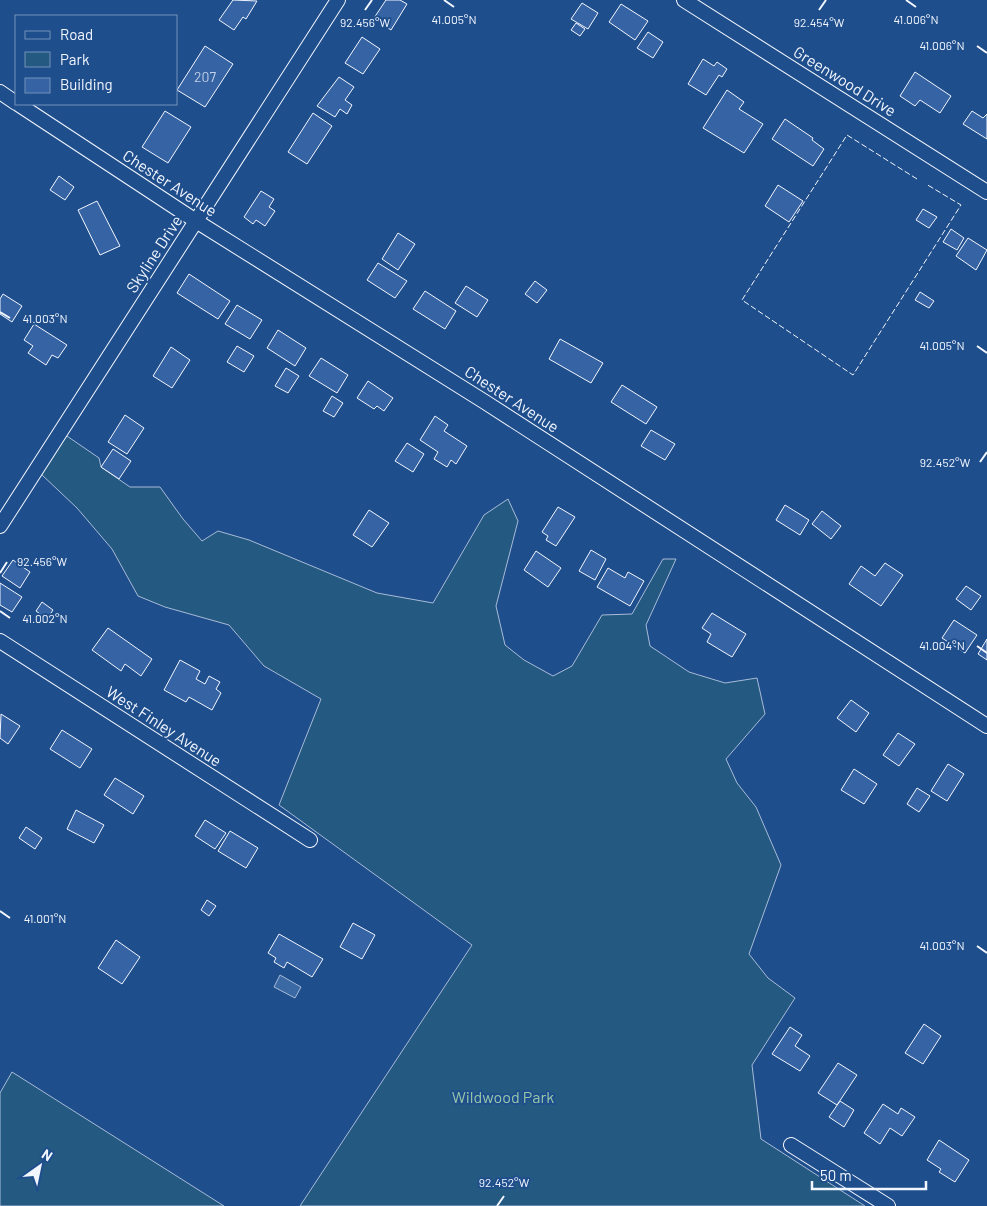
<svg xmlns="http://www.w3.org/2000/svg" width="987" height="1206" viewBox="0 0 987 1206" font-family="Barlow,sans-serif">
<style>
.green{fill:#245a82;stroke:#a8bbd7}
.water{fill:#3b69a3;stroke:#a8bbd7}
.building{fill:#3563a3;stroke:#f2f6ff}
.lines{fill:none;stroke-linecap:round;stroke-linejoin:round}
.minor-casing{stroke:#f2f6ff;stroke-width:16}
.minor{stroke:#1f4e8c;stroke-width:14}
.fence{stroke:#f2f6ff;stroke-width:1;stroke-dasharray:6 2.5;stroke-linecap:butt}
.ticks{fill:none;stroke:#f2f6ff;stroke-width:2}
.labels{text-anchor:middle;stroke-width:4;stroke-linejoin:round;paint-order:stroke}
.number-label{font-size:14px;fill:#c3d1e8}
.street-label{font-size:16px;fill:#f2f6ff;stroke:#1f4e8c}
.park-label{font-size:16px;fill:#97c8a6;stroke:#1f4e8c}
.ticks-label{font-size:12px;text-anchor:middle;fill:#f2f6ff;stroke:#1f4e8c;stroke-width:4;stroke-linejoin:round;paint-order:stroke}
</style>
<rect width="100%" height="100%" fill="#1f4e8c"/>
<path class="green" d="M64,434L99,458L101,467L130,487H160L183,519L202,541L218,531L249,540L377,593L433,603L484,515L508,499L518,521L496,606L505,645L524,660L553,676L572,666L602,615L632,614L663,559H676L646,625L650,646L689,672L725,683L757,678L765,714L726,759L737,783L756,807L781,865L749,954L768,978L795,998L752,1065L761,1139L865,1206H300L472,945L279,805L321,699L264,666L229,625L165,607L138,596L112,549L77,508L41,474Z
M12,1072L224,1206H0V1093Z"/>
<path class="water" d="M280,975L301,987L295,998L274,987Z"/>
<path class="building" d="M233,0L257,1L246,19L243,17L234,30L219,20Z
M386,0H400L407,4L391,30L374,18Z
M582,3L598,13L588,29L571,19Z
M621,4L648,21L635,40L609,22Z
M576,23L585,29L580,36L571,30Z
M648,32L663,42L653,58L637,48Z
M362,37L380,49L363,74L345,63Z
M205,46L233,64L205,107L177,90Z
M703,59L714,66L717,62L727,69L722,77L719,75L706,95L688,84Z
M915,72L951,96L940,113L920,100L915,106L900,96Z
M339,77L354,87L345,100L352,105L347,114L340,109L335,117L317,106Z
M727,90L744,102L739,109L763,124L744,153L703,128Z
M165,111L191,127L168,163L142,147Z
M972,111L983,118L987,114V139L963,124Z
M313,113L332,126L307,164L288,152Z
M785,119L813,138L812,140L824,149L813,166L772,139Z
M59,176L74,187L65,200L50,190Z
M778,185L803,201L789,222L765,206Z
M261,191L274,199L269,207L275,211L265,226L256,220L253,224L244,217Z
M97,201L120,246L100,255L78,210Z
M923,209L937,217L929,228L916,220Z
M951,229L964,238L957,250L943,242Z
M398,233L415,244L398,270L382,259Z
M968,238L987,250L976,270L956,256Z
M378,263L407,281L395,298L367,280Z
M189,274L230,301L218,319L177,293Z
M535,281L547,290L537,303L525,294Z
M466,286L488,300L477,317L455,303Z
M425,291L456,311L445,329L413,309Z
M920,292L934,301L929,308L915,300Z
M3,294L22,306L12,322L0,314V299Z
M237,305L262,320L250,339L225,324Z
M34,324L67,345L58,358L52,355L46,365L28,353L33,346L24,340Z
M278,330L306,348L295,366L267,348Z
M560,339L603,363L591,383L549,359Z
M237,346L254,356L244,372L227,362Z
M171,347L190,360L172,388L153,376Z
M321,358L348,375L337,393L309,376Z
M286,368L299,376L288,393L275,386Z
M368,381L393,398L384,411L377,406L374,409L357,398Z
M622,385L657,407L646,424L611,402Z
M332,396L343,403L334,417L323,411Z
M125,415L144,428L127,454L108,442Z
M435,416L448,425L444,431L467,446L456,464L451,460L447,467L434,459L438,452L420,440Z
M651,430L675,444L665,460L641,446Z
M407,443L424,454L413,472L395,461Z
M113,449L131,461L119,479L101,467Z
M785,505L809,520L800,535L776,520Z
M558,507L575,517L556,546L546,540L548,536L542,532Z
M369,510L389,523L372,547L353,535Z
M822,511L841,526L831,539L812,524Z
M591,550L606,559L595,580L579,571Z
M536,551L561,568L548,587L524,570Z
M13,560L30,572L20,588L2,576Z
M885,563L903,575L881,606L849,584L861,566L875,576Z
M608,568L625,578L628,572L644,581L630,606L597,587Z
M0,583L22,597L12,612L0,605Z
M966,586L981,596L971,610L956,599Z
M42,602L53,610L47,619L36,611Z
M712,613L746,634L732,657L707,642L711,634L702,628Z
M954,620L977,635L965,653L942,638Z
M108,628L152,659L141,676L125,664L121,671L92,650Z
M987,639V660L978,654Z
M180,660L200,671L196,679L205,684L209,676L220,682L216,689L221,693L212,710L189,697L186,702L164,690Z
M851,700L869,713L856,732L837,718Z
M1,714L20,726L8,744L0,738Z
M62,730L92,749L80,768L50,749Z
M898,733L915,744L899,766L883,755Z
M948,764L964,774L947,801L931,791Z
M854,769L877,784L864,804L841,790Z
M115,778L144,796L133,814L104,795Z
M917,788L930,796L919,812L907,804Z
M76,810L104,825L94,843L67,829Z
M205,820L226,833L215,849L195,836Z
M26,827L42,838L35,849L19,838Z
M230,831L258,848L246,868L218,851Z
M207,900L216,906L209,916L201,910Z
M353,923L375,935L362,959L340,947Z
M279,934L323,959L312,977L287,962L284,968L274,962L276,958L268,953Z
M116,940L140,957L122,984L98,968Z
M924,1024L941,1036L923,1064L905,1053Z
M790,1027L802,1035L795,1046L810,1056L800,1071L772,1054Z
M838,1063L857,1075L837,1105L818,1093Z
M840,1101L854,1110L844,1127L829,1117Z
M883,1104L898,1114L901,1108L915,1117L902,1136L890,1128L880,1144L864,1133Z
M939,1140L969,1160L955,1182L939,1172L941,1169L927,1160Z"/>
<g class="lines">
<defs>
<path id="minor" d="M684,0L987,192
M0,92L16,103
M18,104L196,221L485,402L987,726
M0,526L338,0
M0,641L310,840
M791,1145L888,1206"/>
</defs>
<use href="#minor" class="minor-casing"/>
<use href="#minor" class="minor"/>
<path class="fence" d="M917,179L847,135L742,300L853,375L961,205L926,184"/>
</g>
<path class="ticks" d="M444,0L454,7M906,0L916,7M365,10L372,0M819,10L826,0M977,46L987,53M0,312L10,318M977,346L987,353M980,462L987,452M0,573L7,562M0,611L10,618M977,646L987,653M0,911L10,918M977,946L987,953M497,1206L504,1196"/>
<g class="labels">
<g class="number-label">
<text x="205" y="82">207</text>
</g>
<g class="street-label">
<text transform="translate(845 81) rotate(32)" y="6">Greenwood Drive</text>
<text transform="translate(170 183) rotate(33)" y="6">Chester Avenue</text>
<text transform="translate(154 254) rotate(-57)" y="6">Skyline Drive</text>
<text transform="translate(512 399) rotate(33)" y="6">Chester Avenue</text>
<text transform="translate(164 726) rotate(33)" y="6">West Finley Avenue</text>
</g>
<g class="park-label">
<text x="503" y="1103">Wildwood Park</text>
</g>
</g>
<g class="ticks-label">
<text x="454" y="24">41.005°N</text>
<text x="916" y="24">41.006°N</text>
<text x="365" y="27">92.456°W</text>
<text x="819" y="27">92.454°W</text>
<text x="942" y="50">41.006°N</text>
<text x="45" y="323">41.003°N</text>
<text x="942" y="350">41.005°N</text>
<text x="945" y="467">92.452°W</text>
<text x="42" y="566">92.456°W</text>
<text x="45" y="623">41.002°N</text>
<text x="942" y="650">41.004°N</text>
<text x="45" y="923">41.001°N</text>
<text x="942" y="950">41.003°N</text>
<text x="504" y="1187">92.452°W</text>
</g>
<rect x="15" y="15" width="162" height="90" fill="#1f4e8c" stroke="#7391ba"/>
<rect x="25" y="31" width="25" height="8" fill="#1f4e8c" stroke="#7391ba"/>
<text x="60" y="40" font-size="15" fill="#f2f6ff">Road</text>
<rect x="25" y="52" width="25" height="15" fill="#245a82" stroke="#7391ba"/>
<text x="60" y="65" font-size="15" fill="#f2f6ff">Park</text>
<rect x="25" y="78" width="25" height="15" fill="#3563a3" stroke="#7391ba"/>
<text x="60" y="90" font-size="15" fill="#f2f6ff">Building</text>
<g transform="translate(40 1166) rotate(33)" stroke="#1f4e8c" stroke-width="4" paint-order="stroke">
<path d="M0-4L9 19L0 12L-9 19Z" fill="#f2f6ff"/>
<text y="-8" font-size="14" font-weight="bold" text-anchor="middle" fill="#f2f6ff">N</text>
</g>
<path d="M812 1181v8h114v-8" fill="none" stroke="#f2f6ff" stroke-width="2.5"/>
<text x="820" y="1181" font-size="15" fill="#f2f6ff" stroke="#1f4e8c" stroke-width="4" paint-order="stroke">50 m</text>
</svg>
